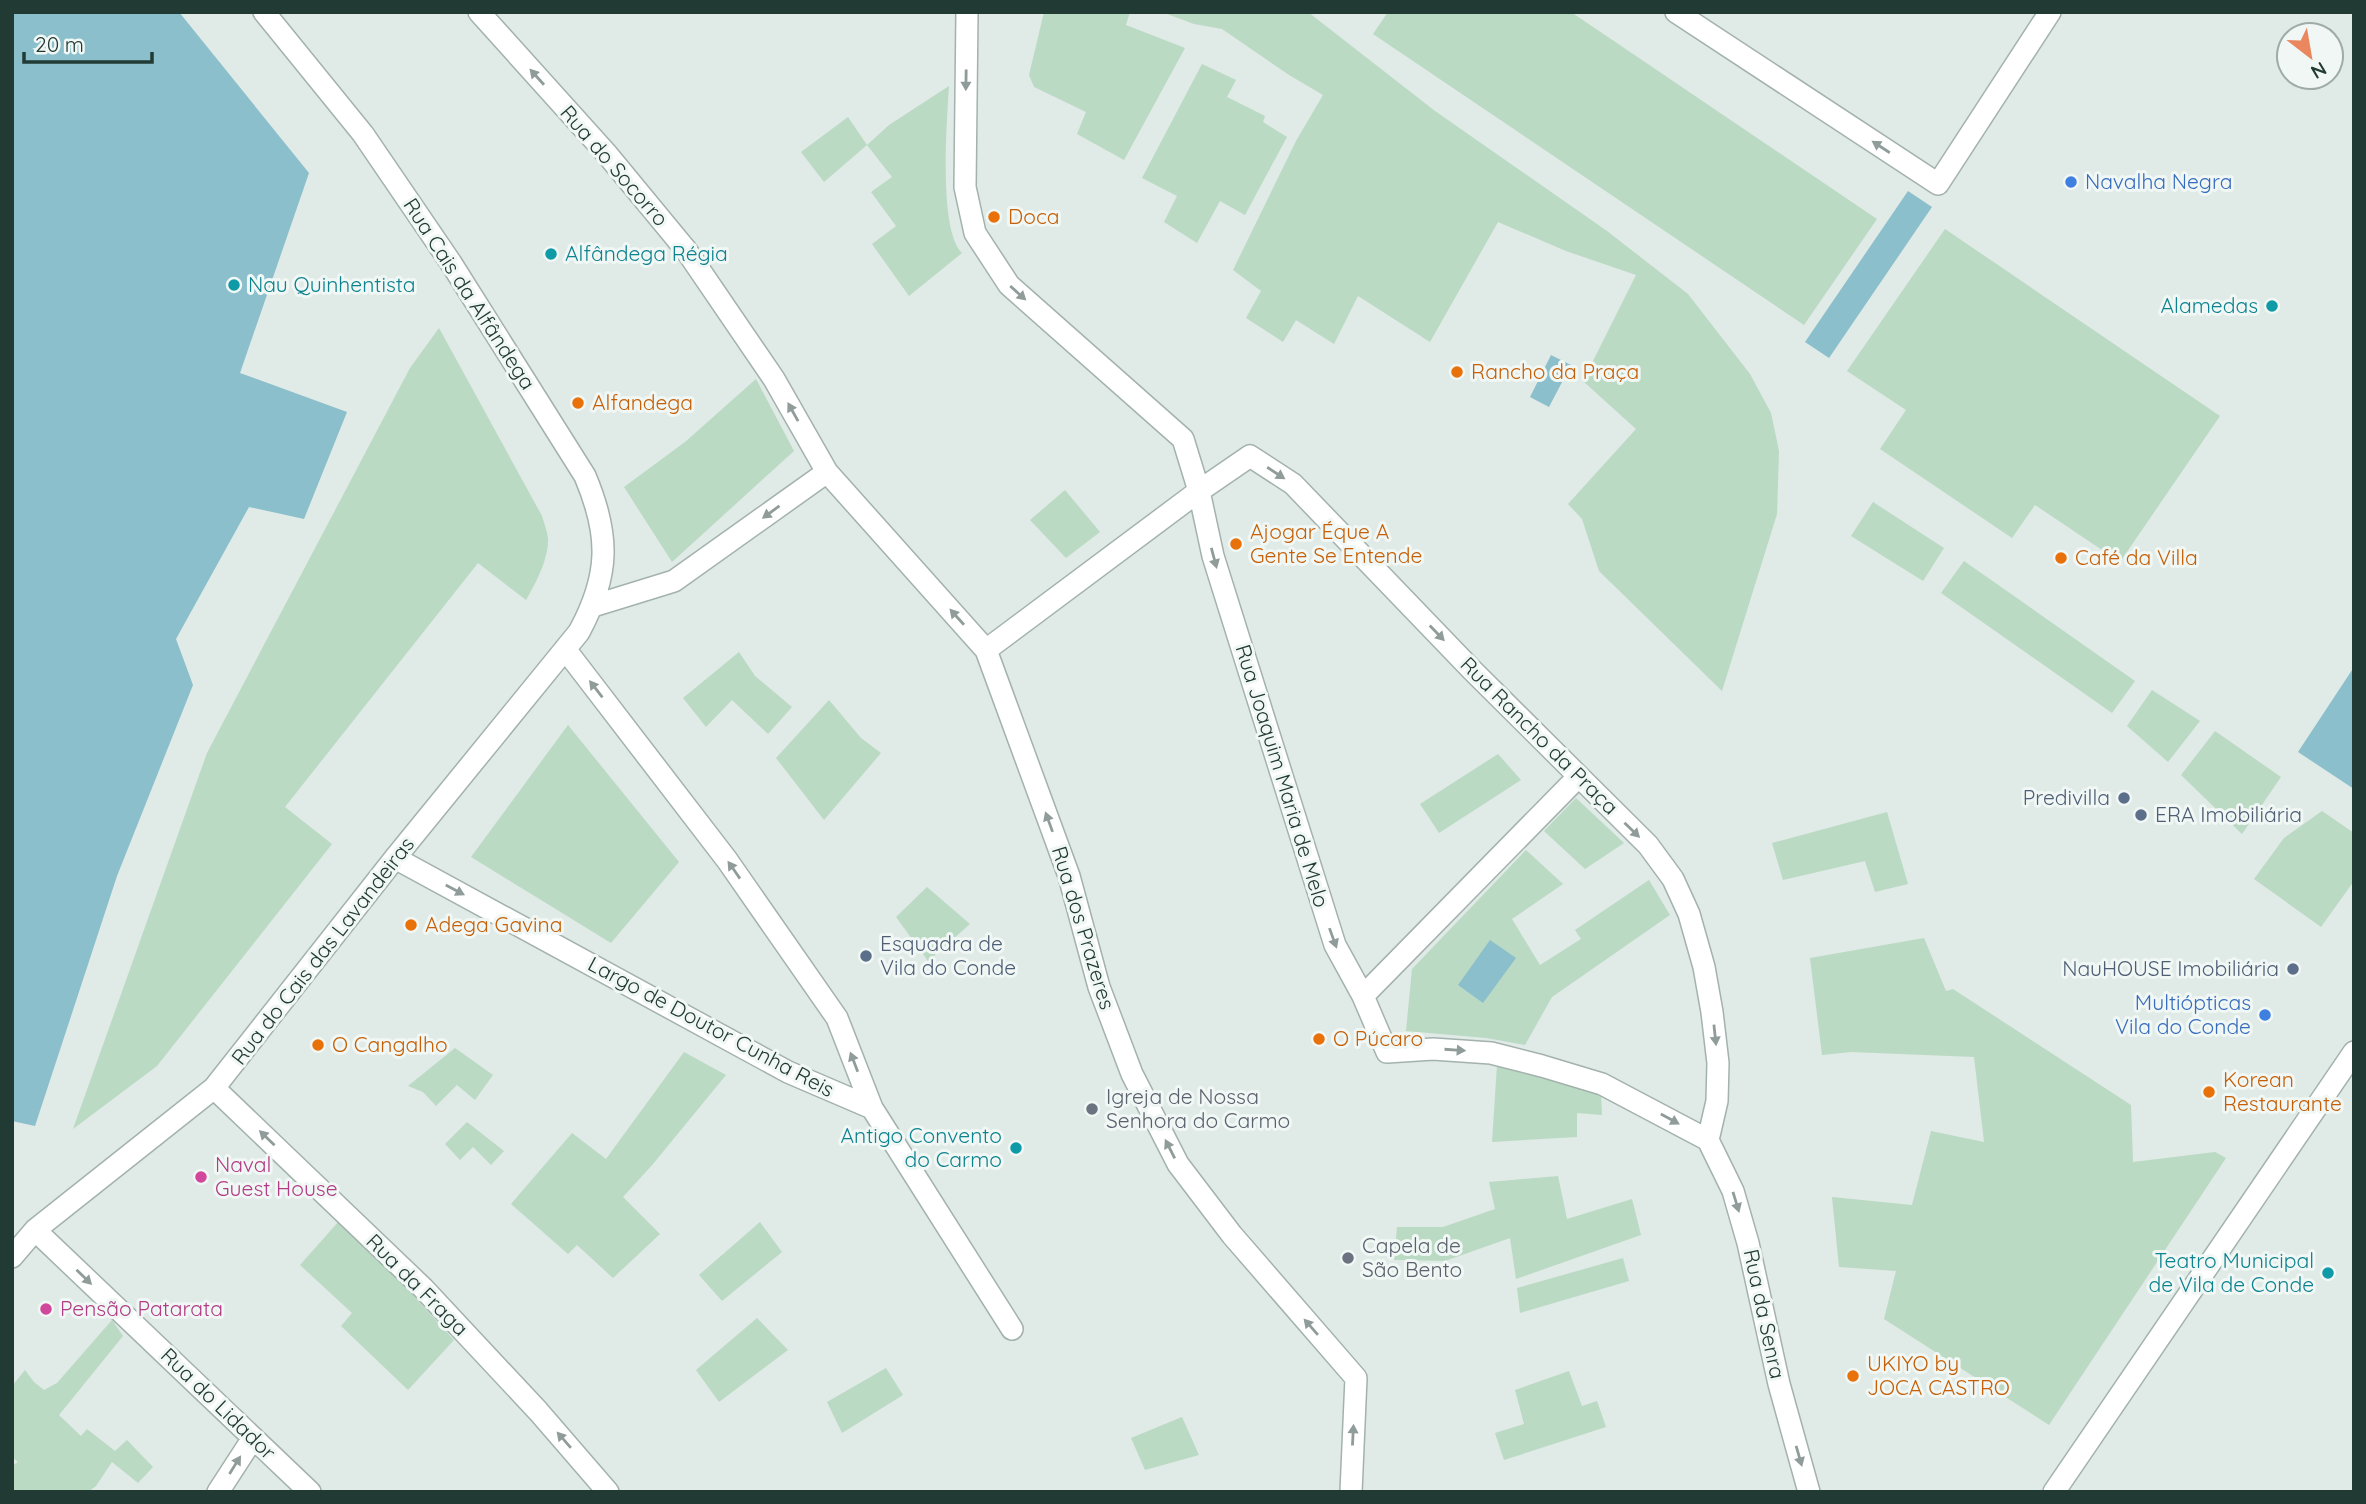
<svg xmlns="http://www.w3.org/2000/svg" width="2366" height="1504" viewBox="0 0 2366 1504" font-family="Quicksand,sans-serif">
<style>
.green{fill:#badac4}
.water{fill:#8bbfcc}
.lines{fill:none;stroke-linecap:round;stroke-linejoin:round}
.minor-casing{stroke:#a3b2ad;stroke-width:24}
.minor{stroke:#fff;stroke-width:21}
.oneway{fill:#909c9a}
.shop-dot{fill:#3f7fe0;stroke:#f0f7f4;stroke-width:2.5}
.food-dot{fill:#e8710a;stroke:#f0f7f4;stroke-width:2.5}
.culture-dot{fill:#0f9aa8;stroke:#f0f7f4;stroke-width:2.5}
.service-dot{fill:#5c6f8a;stroke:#f0f7f4;stroke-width:2.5}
.worship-dot{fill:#6b7280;stroke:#f0f7f4;stroke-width:2.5}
.hotel-dot{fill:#d1479c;stroke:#f0f7f4;stroke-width:2.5}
.labels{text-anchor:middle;stroke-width:6;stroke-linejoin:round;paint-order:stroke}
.street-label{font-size:21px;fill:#223a34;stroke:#f0f7f4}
.shop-label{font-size:21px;fill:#366cbe;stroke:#f0f7f4;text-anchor:start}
.food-label{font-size:21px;fill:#c56008;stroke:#f0f7f4;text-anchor:start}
.culture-label{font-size:21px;fill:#0d838f;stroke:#f0f7f4;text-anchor:end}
.service-label{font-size:21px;fill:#4e5e75;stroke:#f0f7f4;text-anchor:end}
.worship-label{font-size:21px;fill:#5b616d;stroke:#f0f7f4;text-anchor:start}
.hotel-label{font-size:21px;fill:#b23c85;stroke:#f0f7f4;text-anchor:start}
</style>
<rect width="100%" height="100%" fill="#e0eae6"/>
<path class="green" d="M1044,12H1130L1126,25L1185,48L1124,160L1077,134L1086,112L1034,87L1029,75Z
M1162,12H1308L1435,111L1607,231L1688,294L1750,374L1771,413L1779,451L1777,514L1722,691L1599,571L1582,519L1568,504L1636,429L1583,381L1636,275L1566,251L1498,222L1430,342L1358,296L1334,344L1296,320L1283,342L1246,318L1261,291L1233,270L1296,141L1323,95L1289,75L1222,29L1194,24Z
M1388,12H1571L1877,219L1804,325L1373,34Z
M1202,64L1236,80L1227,97L1265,116L1263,122L1287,137L1245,215L1220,201L1197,243L1164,222L1177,196L1142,178Z
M949,86C947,121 938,229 962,253L909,296L872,244L896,226L871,192L892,177L867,145L824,182L801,152L848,117L867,145L889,125Z
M1945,229L2220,416L2120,562L2035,505L2012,538L1880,449L1906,410L1847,371Z
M439,328L542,516C544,523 547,531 548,538C549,558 536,583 526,600L478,563L285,807L332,844L157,1066L73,1129L207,753L410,368Z
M756,379L794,451L672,562L624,487L685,442Z
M1065,490L1100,532L1066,558L1030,520Z
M1873,502L1944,548L1923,581L1851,536Z
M1964,561L2135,681L2112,713L1941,593Z
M739,652L755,676L792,707L768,734L732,700L706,727L683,698Z
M2152,690L2200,721L2168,762L2127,726Z
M829,700L861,738L881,753L824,820L776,758Z
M568,725L679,862L611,943L471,857Z
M2215,731L2281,777L2242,834L2181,775Z
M1498,754L1521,780L1439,833L1420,804Z
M1576,798L1624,843L1585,869L1544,831Z
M2322,811L2354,833V881L2321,927L2254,879L2284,838Z
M1887,812L1908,884L1875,892L1865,861L1783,880L1772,843Z
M1526,850L1563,884L1512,919L1540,965L1581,939L1575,930L1649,880L1670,915L1552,997L1525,1045L1486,1038L1406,1031L1412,969Z
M927,887L970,924L928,961L896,917Z
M1924,938L1946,991L1953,989L2131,1105L2133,1162L2215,1152L2226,1158L2049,1425L1884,1319L1896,1271L1839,1267L1832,1197L1912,1205L1931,1131L1984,1142L1974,1057L1851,1052L1822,1055L1810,958Z
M455,1048L493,1075L475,1100L457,1085L436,1106L423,1092L408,1086Z
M684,1052L726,1075L653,1164L623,1197L660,1234L613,1278L577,1245L568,1254L511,1204L572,1133L606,1159Z
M1497,1065L1601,1094L1602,1115L1577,1113V1137L1492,1142Z
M467,1122L504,1151L491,1165L473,1147L460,1160L445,1144Z
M1558,1176L1567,1219L1632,1199L1641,1235L1516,1279L1510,1238L1445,1261L1394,1260L1397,1227H1443L1495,1209L1489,1182Z
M339,1221L390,1270L454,1340L408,1390L341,1326L352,1313L300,1265Z
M760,1222L782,1252L722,1301L699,1275Z
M1623,1258L1629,1281L1520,1313L1517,1288Z
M757,1318L788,1350L719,1402L696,1370Z
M112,1320L123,1336L59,1415L81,1436L87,1429L115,1451L127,1440L153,1467L138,1483L112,1462L96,1486L88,1492H12V1466L18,1462L12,1457V1386L25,1370L34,1382L44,1390L57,1383Z
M886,1368L903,1395L842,1433L827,1402Z
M1569,1371L1582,1406L1597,1401L1606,1427L1504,1460L1495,1433L1524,1424L1515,1390Z
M1182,1417L1199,1455L1145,1470L1131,1438Z"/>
<path class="water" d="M12,12H179L309,173L240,373L347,412L304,519L249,507L176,639L193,685L117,876L35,1126L12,1121Z
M1908,191L1932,207L1829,358L1805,342Z
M1551,355L1571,365L1549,407L1530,397Z
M2354,667V789L2298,752Z
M1490,940L1516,958L1483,1003L1458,985Z"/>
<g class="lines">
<defs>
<path id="minor" d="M479,12L606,153L686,250L774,379L827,472L986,650L1069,876L1099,987L1132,1074L1178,1164L1232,1235L1356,1378L1351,1492
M967,12L965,187L975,233L1009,285L1183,439L1199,491L1213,556L1335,945L1363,996L1387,1052L1433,1049L1491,1053L1542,1066L1602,1084L1708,1140
M1676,12L1938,184L2050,12
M593,606L674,581L827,472
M986,650L1199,491L1250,456L1293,484L1472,670L1648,845L1673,879L1689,914L1704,967L1712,1012L1718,1063L1717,1101L1708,1140
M395,858L788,1072L872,1108L837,1018L727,860L565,649
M1363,996L1578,777
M214,1088L423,1288L538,1411L608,1492
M872,1108L1012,1329
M1708,1140L1733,1191L1748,1243L1779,1384L1809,1492
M35,1230L310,1492
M12,1257L35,1230L214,1088L395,858L579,632C610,575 610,535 585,476L451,263L363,134L264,12
M218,1492L253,1438
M2054,1492L2354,1052"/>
</defs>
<use href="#minor" class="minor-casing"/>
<use href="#minor" class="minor"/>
</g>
<defs><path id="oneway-solid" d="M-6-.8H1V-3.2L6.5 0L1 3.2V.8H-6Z" transform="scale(1.75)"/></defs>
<g class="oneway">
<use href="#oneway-solid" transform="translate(537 77) rotate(-132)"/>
<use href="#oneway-solid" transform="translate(966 80) rotate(91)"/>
<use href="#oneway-solid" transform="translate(1881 147) rotate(-147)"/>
<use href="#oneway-solid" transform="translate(1018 293) rotate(42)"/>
<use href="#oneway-solid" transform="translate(793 412) rotate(-119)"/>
<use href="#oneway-solid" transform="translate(1276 473) rotate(33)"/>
<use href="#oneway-solid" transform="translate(771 512) rotate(144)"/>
<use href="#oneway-solid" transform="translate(1214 558) rotate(75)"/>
<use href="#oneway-solid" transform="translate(957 617) rotate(-132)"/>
<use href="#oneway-solid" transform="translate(1437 633) rotate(46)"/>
<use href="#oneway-solid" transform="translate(596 689) rotate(-128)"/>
<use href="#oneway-solid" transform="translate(1049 822) rotate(-110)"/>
<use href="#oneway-solid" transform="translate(1632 830) rotate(44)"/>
<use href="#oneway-solid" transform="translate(734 870) rotate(-125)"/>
<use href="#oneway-solid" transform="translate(455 890) rotate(28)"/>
<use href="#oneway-solid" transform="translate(1333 938) rotate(70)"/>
<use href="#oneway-solid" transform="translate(1715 1035) rotate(84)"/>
<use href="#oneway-solid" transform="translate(1455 1050) rotate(4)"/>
<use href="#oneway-solid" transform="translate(854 1062) rotate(-111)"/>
<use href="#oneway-solid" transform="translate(1670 1119) rotate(29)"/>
<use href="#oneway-solid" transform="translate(267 1138) rotate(-136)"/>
<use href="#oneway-solid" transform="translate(1170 1149) rotate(-117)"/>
<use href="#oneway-solid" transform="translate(1736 1202) rotate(73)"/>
<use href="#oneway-solid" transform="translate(84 1277) rotate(44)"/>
<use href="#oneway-solid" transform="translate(1311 1327) rotate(-131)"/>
<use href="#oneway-solid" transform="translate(1353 1435) rotate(-87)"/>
<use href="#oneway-solid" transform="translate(564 1440) rotate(-131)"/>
<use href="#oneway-solid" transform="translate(1799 1456) rotate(74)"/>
<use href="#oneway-solid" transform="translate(235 1465) rotate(-58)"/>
</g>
<g class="shop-dot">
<circle cx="2071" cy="182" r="7"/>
<circle cx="2265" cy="1015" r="7"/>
</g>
<g class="food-dot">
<circle cx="994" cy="217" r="7"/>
<circle cx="1457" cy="372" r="7"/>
<circle cx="578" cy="403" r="7"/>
<circle cx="1236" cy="544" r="7"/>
<circle cx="2061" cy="558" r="7"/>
<circle cx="411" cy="925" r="7"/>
<circle cx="1319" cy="1039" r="7"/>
<circle cx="318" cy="1045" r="7"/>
<circle cx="2209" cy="1092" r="7"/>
<circle cx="1853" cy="1376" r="7"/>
</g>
<g class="culture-dot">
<circle cx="551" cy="254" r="7"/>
<circle cx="234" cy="285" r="7"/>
<circle cx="2272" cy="306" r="7"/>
<circle cx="1016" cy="1148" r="7"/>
<circle cx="2328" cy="1273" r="7"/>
</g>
<g class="service-dot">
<circle cx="2124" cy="798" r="7"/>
<circle cx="2141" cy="815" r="7"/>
<circle cx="866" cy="956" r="7"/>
<circle cx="2293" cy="969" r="7"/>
</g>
<g class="worship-dot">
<circle cx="1092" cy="1109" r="7"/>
<circle cx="1348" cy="1258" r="7"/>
</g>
<g class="hotel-dot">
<circle cx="201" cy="1177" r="7"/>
<circle cx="46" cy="1309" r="7"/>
</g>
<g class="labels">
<g class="street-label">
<text transform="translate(614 166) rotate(49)" y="7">Rua do Socorro</text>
<text transform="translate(469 294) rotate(57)" y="7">Rua Cais da Alfândega</text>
<text transform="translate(1539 736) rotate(45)" y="7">Rua Rancho da Praça</text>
<text transform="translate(1282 776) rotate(73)" y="7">Rua Joaquim Maria de Melo</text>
<text transform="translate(1083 928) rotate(73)" y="7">Rua dos Prazeres</text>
<text transform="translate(323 951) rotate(-52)" y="7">Rua do Cais das Lavandeiras</text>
<text transform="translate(711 1027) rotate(28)" y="7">Largo de Doutor Cunha Reis</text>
<text transform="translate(417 1285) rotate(45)" y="7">Rua da Fraga</text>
<text transform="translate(1764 1314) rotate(78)" y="7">Rua da Senra</text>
<text transform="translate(218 1404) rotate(44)" y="7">Rua do Lidador</text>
</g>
<g class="shop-label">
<text x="2085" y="189">Navalha Negra</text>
<text x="2251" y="1010" text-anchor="end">Multiópticas<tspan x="2251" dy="24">Vila do Conde</tspan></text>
</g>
<g class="food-label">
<text x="1008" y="224">Doca</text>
<text x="1471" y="379">Rancho da Praça</text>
<text x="592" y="410">Alfandega</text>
<text x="1250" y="539">Ajogar Éque A<tspan x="1250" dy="24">Gente Se Entende</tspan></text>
<text x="2075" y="565">Café da Villa</text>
<text x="425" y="932">Adega Gavina</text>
<text x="1333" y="1046">O Púcaro</text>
<text x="332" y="1052">O Cangalho</text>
<text x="2223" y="1087">Korean<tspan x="2223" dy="24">Restaurante</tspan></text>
<text x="1867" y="1371">UKIYO by<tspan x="1867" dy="24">JOCA CASTRO</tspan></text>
</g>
<g class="culture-label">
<text x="565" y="261" text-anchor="start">Alfândega Régia</text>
<text x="248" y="292" text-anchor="start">Nau Quinhentista</text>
<text x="2258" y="313">Alamedas</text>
<text x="1002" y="1143">Antigo Convento<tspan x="1002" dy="24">do Carmo</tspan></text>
<text x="2314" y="1268">Teatro Municipal<tspan x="2314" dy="24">de Vila de Conde</tspan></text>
</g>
<g class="service-label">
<text x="2110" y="805">Predivilla</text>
<text x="2155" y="822" text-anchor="start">ERA Imobiliária</text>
<text x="880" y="951" text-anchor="start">Esquadra de<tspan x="880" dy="24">Vila do Conde</tspan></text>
<text x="2279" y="976">NauHOUSE Imobiliária</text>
</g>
<g class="worship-label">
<text x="1106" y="1104">Igreja de Nossa<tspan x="1106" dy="24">Senhora do Carmo</tspan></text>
<text x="1362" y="1253">Capela de<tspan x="1362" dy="24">São Bento</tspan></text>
</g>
<g class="hotel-label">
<text x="215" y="1172">Naval<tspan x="215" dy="24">Guest House</tspan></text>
<text x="60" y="1316">Pensão Patarata</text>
</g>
</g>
<rect width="2366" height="1504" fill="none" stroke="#223a34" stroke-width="28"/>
<g transform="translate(2310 56) rotate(149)"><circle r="33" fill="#f0f7f4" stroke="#9eaba7" stroke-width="2"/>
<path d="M0-5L12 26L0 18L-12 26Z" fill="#ea875f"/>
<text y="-10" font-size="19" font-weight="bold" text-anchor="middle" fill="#223a34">N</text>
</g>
<path d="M24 52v10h128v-10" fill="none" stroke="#223a34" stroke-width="3.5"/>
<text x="35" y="52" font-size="21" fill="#223a34" stroke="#f0f7f4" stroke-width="5" paint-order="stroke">20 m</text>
</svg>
